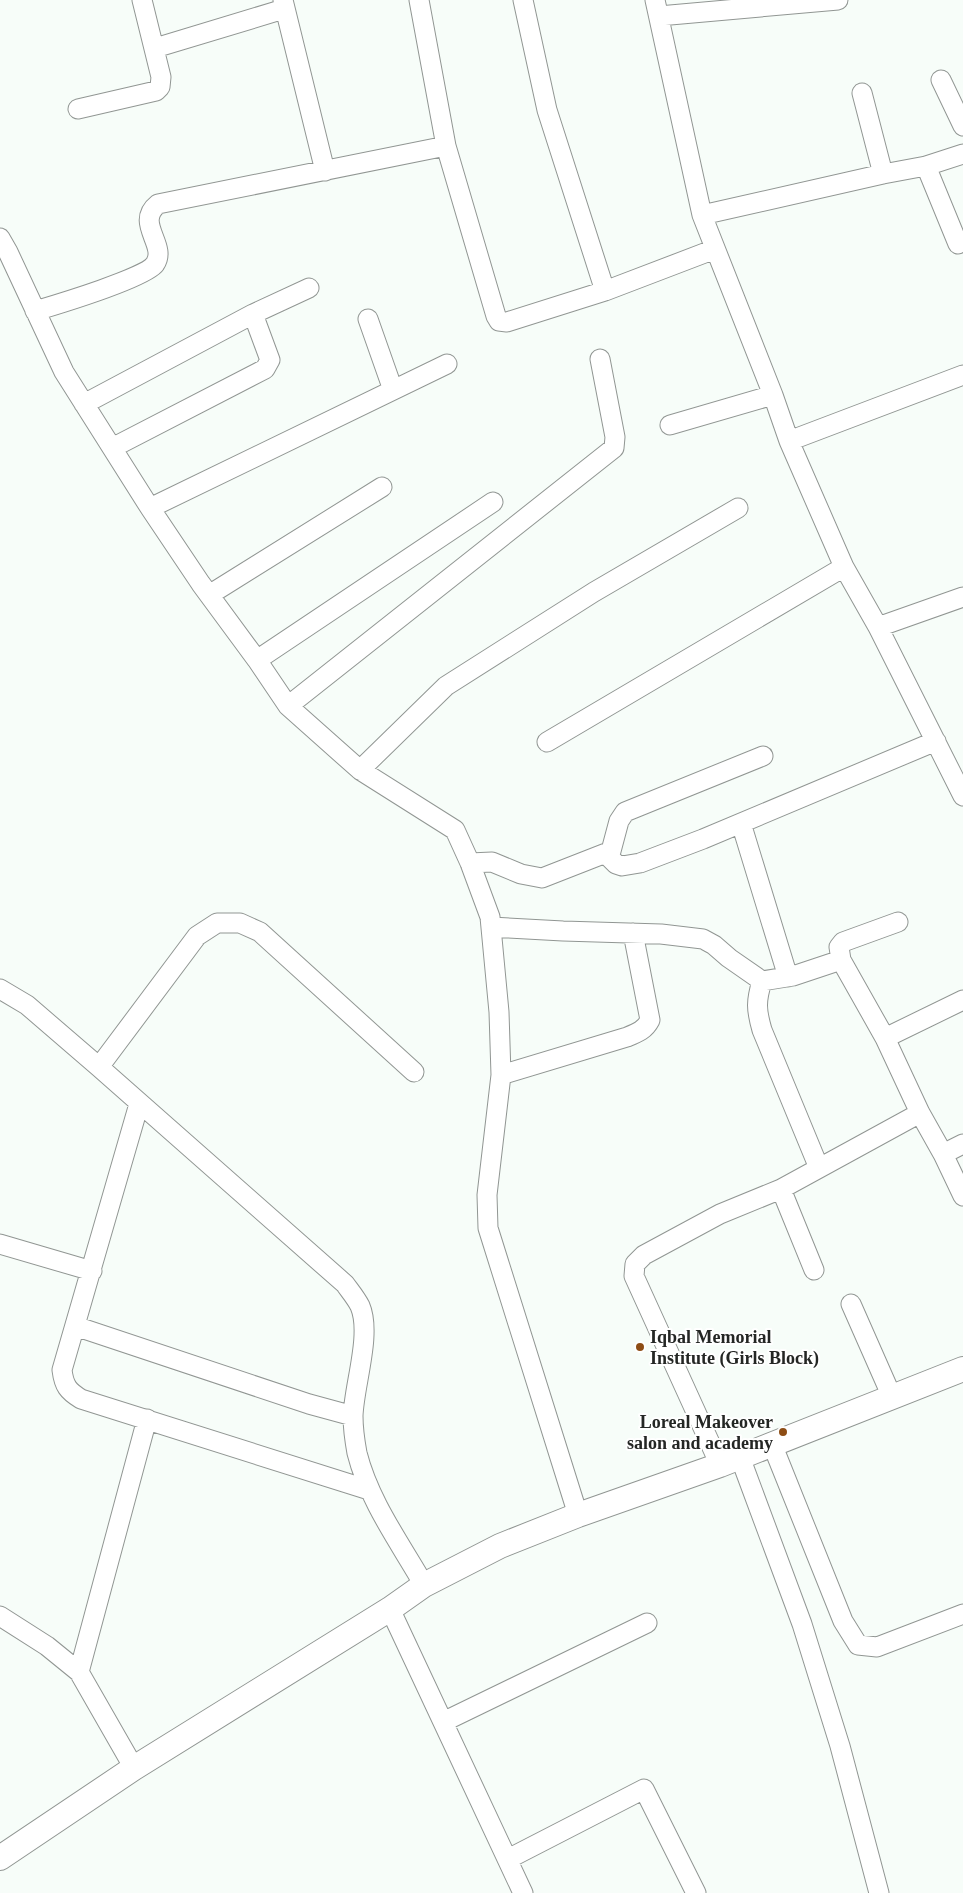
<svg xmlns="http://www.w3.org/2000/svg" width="963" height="1893" viewBox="0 0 963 1893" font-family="Georgia,serif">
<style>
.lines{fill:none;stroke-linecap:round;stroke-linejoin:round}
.minor-casing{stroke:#919693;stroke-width:21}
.major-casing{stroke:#919693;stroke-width:26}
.minor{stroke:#fff;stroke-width:19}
.major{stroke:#fff;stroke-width:24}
.poi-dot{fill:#8d4d15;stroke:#fff;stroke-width:2}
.labels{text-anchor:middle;stroke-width:4;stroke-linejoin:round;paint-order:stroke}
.poi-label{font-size:18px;font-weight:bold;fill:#242624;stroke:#fff;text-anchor:start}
</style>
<rect width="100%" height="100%" fill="#f7fdf9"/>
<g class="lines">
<defs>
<path id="minor" d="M283,0L325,171
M419,0L446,146L496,316L499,321L507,322L605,291L715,249
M523,0L547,110L605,291
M655,0L702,215L773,395L789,441L844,567L878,627L963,796
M659,16L838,0
M155,48L284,9
M941,80L963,126
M862,93L883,174
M78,109L156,91L160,87L161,77L142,0
M926,166L958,244
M702,215L883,174L926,166L963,154
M0,238L8,252L64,372L150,508L201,584L257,660L288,706L360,770L455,830L470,863L490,917L499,1012L501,1075L487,1195L488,1228L578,1515
M35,311C55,305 146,278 155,264C168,245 134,223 158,204L446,146
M368,319L393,390
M84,404L253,314L309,288
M670,425L773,395
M789,441L963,375
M112,448L265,369L270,360L253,314
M150,508L447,364
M209,595L382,487
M878,627L963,597
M257,660L493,502
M288,706L614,448L615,437L600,359
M547,742L844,567
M360,770L446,686L594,592L738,508
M741,823L788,977
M606,854L616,864L622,866L640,863L703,839L936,741
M470,863L492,862L521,874L542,878L611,851L619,821L625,812L763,756
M898,922L843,942L839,947L841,960L885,1038L920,1113L943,1154L963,1196
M491,927L563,931L661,934L703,939L714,945L729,958L762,981L793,976L841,960
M762,981C756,1001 756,1009 762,1030L819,1168
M0,989L27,1005L99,1067L345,1284C350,1291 356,1298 360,1306C372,1334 354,1385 353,1416C353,1427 355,1442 357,1453C369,1501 400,1543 424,1585
M885,1038L963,1000
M99,1067L197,936L217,923H240L260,932L414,1072
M501,1075L627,1037C637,1033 645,1030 650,1020L633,933
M139,1104L62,1370C64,1386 68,1391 81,1399L369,1490
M943,1154L963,1144
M781,1189L814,1270
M0,1244L92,1271
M851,1304L892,1397
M75,1326L309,1404L353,1416
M772,1444L843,1621L858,1645L877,1647L963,1614
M740,1457L802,1624L840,1746L879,1893
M720,1465L634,1276L635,1264L644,1255L720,1214L781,1189L920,1113
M390,1609L523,1893
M0,1616L47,1646L79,1672L134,1768
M79,1672L147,1419
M443,1722L647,1623
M508,1859L644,1789L696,1893"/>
<path id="major" d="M0,1858L134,1768L390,1609L424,1585L500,1546L578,1515L720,1465L963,1369"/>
</defs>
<use href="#minor" class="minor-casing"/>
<use href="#major" class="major-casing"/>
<use href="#minor" class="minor"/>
<use href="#major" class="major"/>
</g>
<g class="poi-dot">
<circle cx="640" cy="1347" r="5"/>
<circle cx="783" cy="1432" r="5"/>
</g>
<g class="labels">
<g class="poi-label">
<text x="650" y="1343">Iqbal Memorial<tspan x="650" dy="21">Institute (Girls Block)</tspan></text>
<text x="773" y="1428" text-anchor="end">Loreal Makeover<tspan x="773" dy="21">salon and academy</tspan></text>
</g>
</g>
</svg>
